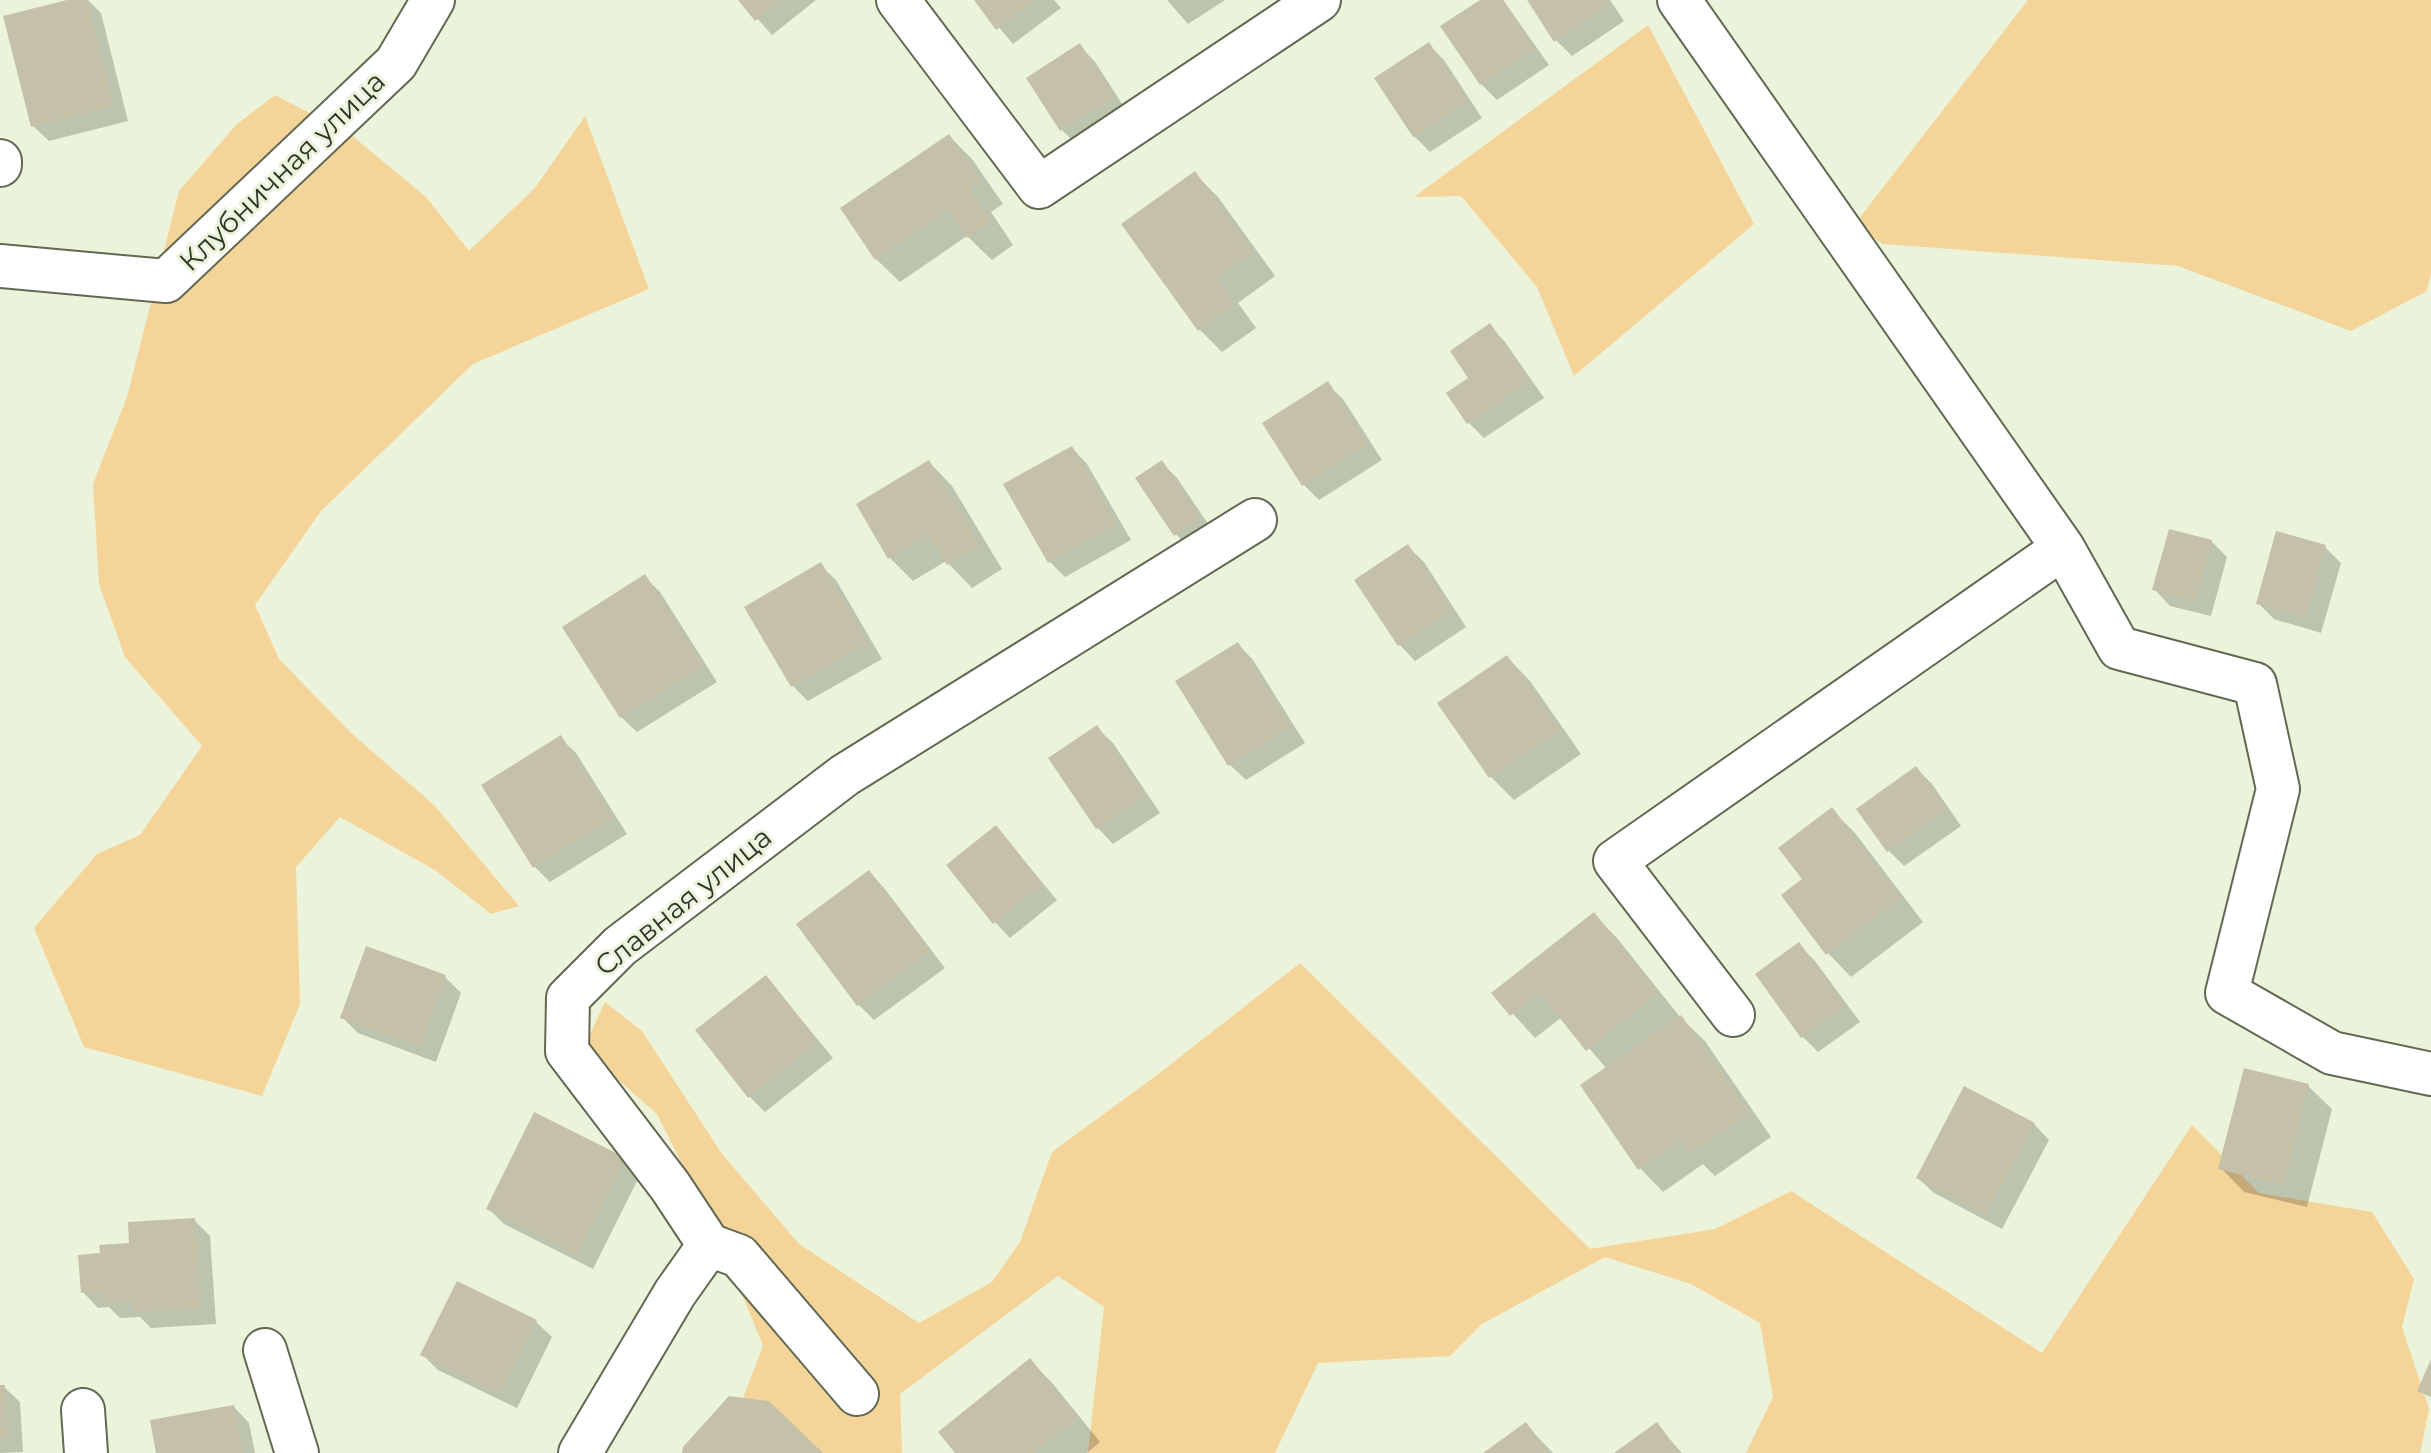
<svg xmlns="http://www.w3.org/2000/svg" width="2431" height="1453" viewBox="0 0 2431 1453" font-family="Montserrat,sans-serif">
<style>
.green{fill:#f5d49a}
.shadow{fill:#0003}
.building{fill:#c4c1a8}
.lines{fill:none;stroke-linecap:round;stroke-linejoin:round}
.minor-casing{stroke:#626953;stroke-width:46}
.minor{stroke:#fff;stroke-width:42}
.labels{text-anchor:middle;stroke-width:6;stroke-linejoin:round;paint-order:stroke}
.street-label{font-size:28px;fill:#30342a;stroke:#ebf4da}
</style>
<rect width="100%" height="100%" fill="#ebf4da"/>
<path class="green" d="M2028,0H2431V272L2427,291L2351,331L2178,266L1883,244L1854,225Z
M1648,25L1754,224L1574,376L1537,287L1461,196L1414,197Z
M275,95L350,134L426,197L469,251L535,188L585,116L649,289L473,364L321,511L255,605L279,659L350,732L434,805L519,906L491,914L435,870L340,817L296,867L300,1004L262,1096L84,1047L34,928L97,854L140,835L202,746L125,657L99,584L93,484L127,397L179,191L236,125Z
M1300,963L1590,1249L1715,1229L1791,1191L2042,1353L2192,1125L2259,1193L2372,1212L2414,1279L2402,1327L2429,1409L2420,1453H1746L1773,1397L1760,1323L1691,1284L1605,1257L1482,1324L1450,1356L1318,1363L1275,1453H1088L1104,1307L1058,1276L900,1394L902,1453H717L724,1447L763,1346L722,1244L657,1114L583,1049L605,1002L642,1031L722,1154L799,1244L919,1323L992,1282L1020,1242L1052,1152L1161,1072Z"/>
<path class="shadow" d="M75,0H88L101,13L128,121L49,141L33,126Z
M741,0H816L772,35Z
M976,0H1054L1061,8L1013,44Z
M1167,0H1225L1188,24Z
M1483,0H1503L1549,65L1497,100L1481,84Z
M1529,0H1610L1624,21L1572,56L1556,40Z
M1429,45L1444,60L1482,118L1430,152L1414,136L1376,79Z
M1080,46L1095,62L1128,113L1077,145L1062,130Z
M949,136L972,159L1003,204L991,212L1013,245L992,260L967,236L900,282L876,259Z
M1195,174L1218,197L1275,276L1238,303L1256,328L1222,352L1199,329Z
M1490,326L1505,342L1544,398L1484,438L1469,423Z
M1327,384L1343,399L1382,460L1319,500L1303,484Z
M1072,448L1087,464L1131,540L1065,577L1050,562Z
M929,462L952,486L1002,569L972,588L946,561L913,581L890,558Z
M1161,462L1177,478L1215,534L1191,550L1176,534Z
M2211,541L2227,557L2211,616L2170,606L2155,590Z
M1408,547L1424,562L1466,627L1415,661L1400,645L1356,581Z
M2325,547L2341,563L2321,633L2274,619L2258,603Z
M820,565L836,580L882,659L808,701L793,686Z
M645,577L660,592L717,682L637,732L621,717Z
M1238,644L1253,660L1305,743L1246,780L1230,765L1178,682Z
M1507,657L1530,681L1581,754L1514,800L1491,777L1440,704Z
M1097,728L1113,743L1160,813L1113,844L1098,828L1051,758Z
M560,738L576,753L627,834L550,882L535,867Z
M1916,768L1932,784L1961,826L1904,866L1888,850Z
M1832,810L1855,833L1923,922L1851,977L1828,953L1805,879Z
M996,828L1057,900L1010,938L995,922Z
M869,872L884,888L945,968L874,1020L859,1005Z
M1593,914L1617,938L1680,1017L1705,1041L1771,1137L1715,1176L1703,1164L1663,1192L1640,1168L1607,1069L1562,1017L1535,1038L1494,993Z
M1799,945L1815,961L1860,1022L1818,1052L1802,1036Z
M445,977L461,993L436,1062L358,1033L342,1017Z
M766,977L833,1058L765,1112L749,1096Z
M2308,1086L2332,1109L2307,1207L2244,1192L2221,1168Z
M2034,1124L2049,1140L2002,1229L1934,1193L1918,1178Z
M625,1160L640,1175L593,1269L504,1224L488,1208Z
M194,1220L210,1236L216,1324L151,1328L140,1317L120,1318L109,1307L98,1308L83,1292L102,1255Z
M536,1322L552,1337L517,1408L438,1370L423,1355Z
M1030,1360L1053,1384L1100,1442L1087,1453H957Z
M0,1387H4L20,1402L23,1452L0,1453Z
M234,1407L249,1423L255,1453H158Z
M1526,1425L1553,1453H1487Z
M1657,1425L1682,1453H1618Z"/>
<path class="building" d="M67,0H87L114,106L31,127L3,16Z
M738,0H781L755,21Z
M974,0H1036L996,30Z
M1480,0H1503L1535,49L1480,85L1440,26Z
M1527,0H1607L1610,5L1554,42Z
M1429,42L1468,101L1413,137L1374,78Z
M1080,43L1114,97L1060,131L1026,78Z
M949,134L981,180L969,188L991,221L967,238L948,210L875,260L840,208Z
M1195,171L1253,252L1216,278L1235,304L1198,331L1121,224Z
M1490,323L1530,381L1467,424L1446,393L1468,378L1450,351Z
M1328,381L1367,444L1302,486L1262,423Z
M1072,446L1117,524L1048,563L1003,484Z
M929,460L980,545L947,565L928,535L888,559L856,504Z
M1162,460L1200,518L1174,536L1135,478Z
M2169,529L2212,540L2196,602L2152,590Z
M2276,531L2326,545L2306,618L2256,604Z
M1408,544L1452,610L1398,646L1354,580Z
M821,562L868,643L791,687L744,607Z
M645,574L703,666L620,718L562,627Z
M1238,642L1291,727L1228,766L1175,681Z
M1507,655L1560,730L1489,778L1437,703Z
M1097,725L1146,796L1096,829L1048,758Z
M561,735L613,818L533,868L481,785Z
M1916,766L1947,809L1887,852L1856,809Z
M1832,807L1901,898L1826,955L1781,895L1802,879L1778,848Z
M996,825L1043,884L993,924L946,865Z
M869,870L931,951L857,1006L796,924Z
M1594,912L1659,993L1586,1051L1540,993L1510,1016L1491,993Z
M1799,942L1846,1006L1801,1038L1755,974Z
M366,946L446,975L421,1047L340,1018Z
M766,975L819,1042L748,1098L695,1030Z
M1681,1015L1749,1113L1690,1154L1681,1140L1638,1170L1580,1085Z
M2244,1068L2309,1084L2284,1185L2218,1169Z
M1964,1086L2035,1123L1986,1215L1916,1178Z
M534,1112L626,1158L577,1255L486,1209Z
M195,1218L201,1309L133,1313V1302L103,1303L102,1292L81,1293L78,1255L100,1253L99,1245L129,1243L128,1222Z
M457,1281L537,1320L501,1394L420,1355Z
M1030,1358L1078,1418L1034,1453H955L938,1432Z
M2431,1359V1397L2417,1391Z
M0,1385H5L8,1437L0,1438Z
M729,1396L769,1401L823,1453H682L683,1447Z
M234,1405L243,1453H156L150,1420Z
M1526,1422L1549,1453H1483Z
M1657,1422L1680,1453H1614Z"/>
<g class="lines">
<defs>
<path id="minor" d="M898,0L1039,187L1319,0
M1679,0L2063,548L2119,648L2255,684L2278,789L2227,993L2332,1053L2431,1074
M0,161V165
M0,266L166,281L396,63L433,0
M1733,1015L1615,861L2063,548
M709,1245L739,1256L857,1394
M265,1350L297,1453
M83,1410L86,1453
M580,1453L675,1293L709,1245L670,1186L567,1051L568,998L620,946L845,775L1255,520"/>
</defs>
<use href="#minor" class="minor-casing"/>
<use href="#minor" class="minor"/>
</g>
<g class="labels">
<g class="street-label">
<text transform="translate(282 171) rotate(-44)" y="10">Клубничная улица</text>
<text transform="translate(683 901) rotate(-39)" y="10">Славная улица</text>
</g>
</g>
</svg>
